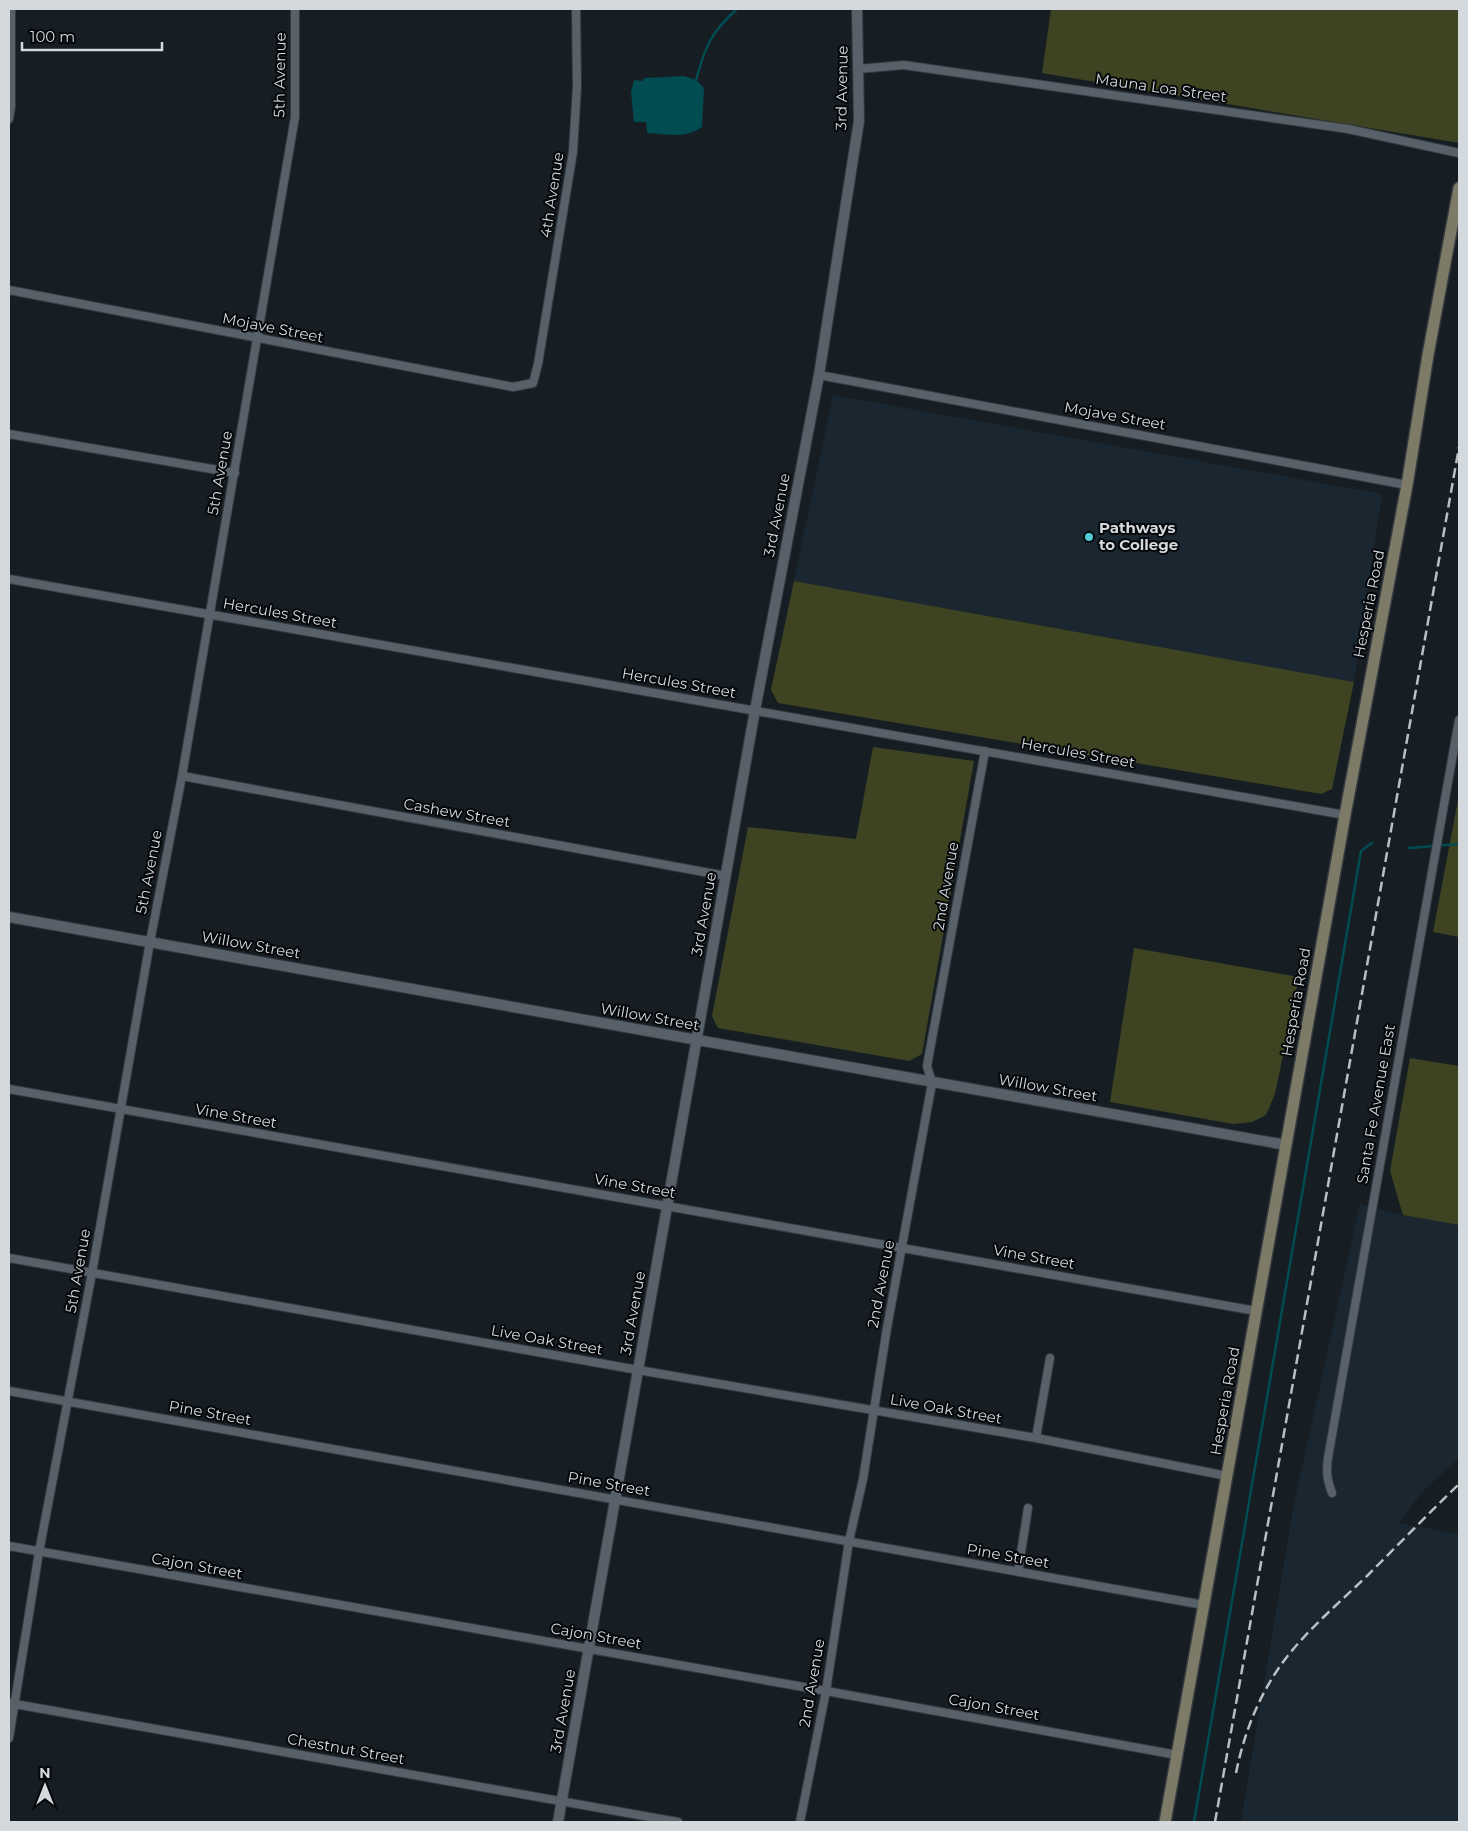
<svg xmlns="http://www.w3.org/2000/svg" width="1468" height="1831" viewBox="0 0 1468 1831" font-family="Montserrat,sans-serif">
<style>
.built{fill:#1a2731}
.green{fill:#3e4421}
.water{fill:#004c51}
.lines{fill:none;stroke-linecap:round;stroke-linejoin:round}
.stream{stroke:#004c51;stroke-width:2.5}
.minor-casing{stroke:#353a3f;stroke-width:10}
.tertiary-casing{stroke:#353a3f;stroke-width:12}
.secondary-casing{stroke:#353a3f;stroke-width:14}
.minor{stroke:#586169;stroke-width:8}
.tertiary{stroke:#586169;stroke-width:10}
.secondary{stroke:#7d7a67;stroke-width:11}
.rail{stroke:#b9bfc3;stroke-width:2.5;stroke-dasharray:10 5;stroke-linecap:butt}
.poi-dot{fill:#52ccd6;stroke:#05070a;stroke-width:2}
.labels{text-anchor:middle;stroke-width:4;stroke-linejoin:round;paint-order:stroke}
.street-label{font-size:15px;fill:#d4d9dd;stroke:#05070a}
.poi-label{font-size:15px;font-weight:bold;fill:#d4d9dd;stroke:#05070a;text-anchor:start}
</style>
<rect width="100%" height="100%" fill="#161e24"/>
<path class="built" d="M833,395L1382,494L1354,682L794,581Z
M1360,1204L1403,1215L1459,1225V1458L1422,1492L1399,1523L1459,1534V1822H1241L1294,1504Z"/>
<path class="green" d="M1051,9H1459V143L1042,73Z
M794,581L1354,682L1332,789L1321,794L778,703L771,690Z
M873,747L974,761L922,1054L909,1061L718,1028L712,1016L748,827L856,839Z
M1459,795V937L1433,932Z
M1134,948L1299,977L1275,1094L1266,1115L1252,1122L1233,1124L1110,1102Z
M1410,1058L1459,1066V1225L1403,1215L1390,1171Z"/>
<path class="water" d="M684,76L696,80L704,88L702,127C687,139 664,134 647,133L646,122H634L631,92L634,80L642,81L644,78Z"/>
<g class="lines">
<path class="stream" d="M696,80C705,47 711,32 737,9
M1409,848L1459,844
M1194,1822L1361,851L1372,843"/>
<defs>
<path id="minor" d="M858,69L904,65L1348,129L1459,153
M9,119L11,106V9
M9,290L513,387L533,383L538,364L573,152L577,86L576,9
M819,375L1407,485
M9,434L235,473
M9,579L1345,815
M182,776L726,876
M9,1089L1256,1311
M9,1258L638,1370L1036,1438L1227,1476
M9,1391L1204,1605
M1036,1438L1050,1358
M1332,1493C1326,1478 1326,1467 1329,1452L1459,720
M9,1546L826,1691L1177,1755
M1018,1572L1028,1508
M9,1703L678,1822
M9,1738L39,1552L92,1273L150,942L182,776L295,117V9
M800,1822L826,1691L849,1541L863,1479L887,1328L932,1083L927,1066L985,751"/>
<path id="tertiary" d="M9,917L1286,1145
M558,1822L755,710L819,375L859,121L857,9"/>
<path id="secondary" d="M1165,1822L1345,815L1407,485L1428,355L1459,188"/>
</defs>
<use href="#minor" class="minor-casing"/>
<use href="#tertiary" class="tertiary-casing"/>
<use href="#secondary" class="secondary-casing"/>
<use href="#minor" class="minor"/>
<use href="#tertiary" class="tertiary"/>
<use href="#secondary" class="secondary"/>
<path class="rail" d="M1236,1773C1244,1733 1259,1695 1283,1662C1307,1630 1339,1603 1368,1575C1398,1545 1428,1514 1459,1484
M1215,1822L1459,447"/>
</g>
<circle class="poi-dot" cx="1089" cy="537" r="5"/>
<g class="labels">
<g class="street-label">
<text transform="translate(280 75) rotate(-89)" y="5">5th Avenue</text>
<text transform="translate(842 88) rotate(-89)" y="5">3rd Avenue</text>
<text transform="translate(1161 88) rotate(8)" y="5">Mauna Loa Street</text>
<text transform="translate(552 195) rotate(-81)" y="5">4th Avenue</text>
<text transform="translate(273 328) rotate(11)" y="5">Mojave Street</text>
<text transform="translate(1115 416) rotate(10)" y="5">Mojave Street</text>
<text transform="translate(220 473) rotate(-80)" y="5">5th Avenue</text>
<text transform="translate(777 515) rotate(-79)" y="5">3rd Avenue</text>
<text transform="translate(1369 604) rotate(-79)" y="5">Hesperia Road</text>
<text transform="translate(280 613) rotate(10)" y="5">Hercules Street</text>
<text transform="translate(679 683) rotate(10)" y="5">Hercules Street</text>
<text transform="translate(1078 753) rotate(10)" y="5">Hercules Street</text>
<text transform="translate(457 813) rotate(10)" y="5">Cashew Street</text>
<text transform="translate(149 872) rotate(-79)" y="5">5th Avenue</text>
<text transform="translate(946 886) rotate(-80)" y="5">2nd Avenue</text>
<text transform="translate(704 914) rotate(-80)" y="5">3rd Avenue</text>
<text transform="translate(251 945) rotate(10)" y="5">Willow Street</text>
<text transform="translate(1296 1002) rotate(-80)" y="5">Hesperia Road</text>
<text transform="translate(650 1017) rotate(10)" y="5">Willow Street</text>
<text transform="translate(1048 1088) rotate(10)" y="5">Willow Street</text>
<text transform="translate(1376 1104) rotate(-80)" y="5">Santa Fe Avenue East</text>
<text transform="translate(236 1116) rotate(10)" y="5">Vine Street</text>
<text transform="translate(635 1186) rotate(10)" y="5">Vine Street</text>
<text transform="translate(1034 1257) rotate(10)" y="5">Vine Street</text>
<text transform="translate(78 1271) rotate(-80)" y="5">5th Avenue</text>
<text transform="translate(881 1284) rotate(-79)" y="5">2nd Avenue</text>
<text transform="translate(633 1313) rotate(-80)" y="5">3rd Avenue</text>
<text transform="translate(547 1340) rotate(10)" y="5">Live Oak Street</text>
<text transform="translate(1225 1401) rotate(-80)" y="5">Hesperia Road</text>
<text transform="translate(946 1409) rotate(10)" y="5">Live Oak Street</text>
<text transform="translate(210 1413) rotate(10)" y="5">Pine Street</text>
<text transform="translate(609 1484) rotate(10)" y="5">Pine Street</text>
<text transform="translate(1008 1556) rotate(10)" y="5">Pine Street</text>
<text transform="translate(197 1566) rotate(10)" y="5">Cajon Street</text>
<text transform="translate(596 1636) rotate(10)" y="5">Cajon Street</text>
<text transform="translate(812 1683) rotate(-80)" y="5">2nd Avenue</text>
<text transform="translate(994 1707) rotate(10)" y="5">Cajon Street</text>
<text transform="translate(563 1711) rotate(-80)" y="5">3rd Avenue</text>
<text transform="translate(346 1749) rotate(10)" y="5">Chestnut Street</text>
</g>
<g class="poi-label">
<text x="1099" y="533">Pathways<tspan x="1099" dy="17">to College</tspan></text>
</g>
</g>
<rect width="1468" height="1831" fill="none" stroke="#d4d9dd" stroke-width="20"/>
<g transform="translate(45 1786)" stroke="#05070a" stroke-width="4" paint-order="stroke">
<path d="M0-4L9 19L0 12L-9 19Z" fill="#d4d9dd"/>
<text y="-8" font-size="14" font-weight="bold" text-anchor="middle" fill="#d4d9dd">N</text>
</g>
<path d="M22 42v8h140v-8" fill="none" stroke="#d4d9dd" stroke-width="2.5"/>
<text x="30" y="42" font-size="15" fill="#d4d9dd" stroke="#05070a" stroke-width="4" paint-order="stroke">100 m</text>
</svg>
